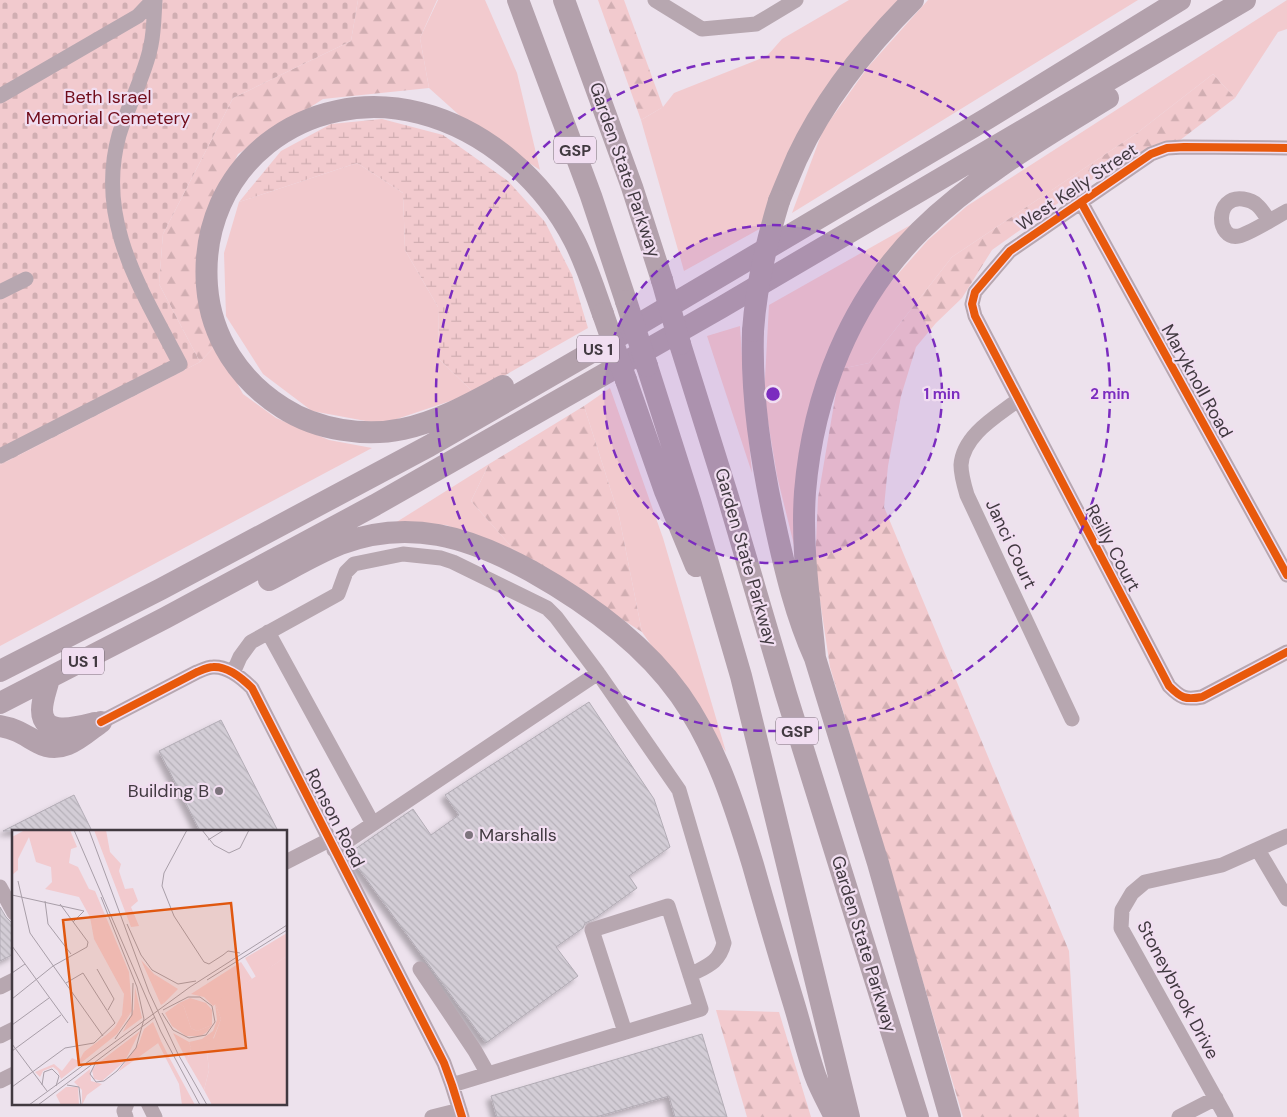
<svg xmlns="http://www.w3.org/2000/svg" width="1287" height="1117" viewBox="0 0 1287 1117" font-family="'DM Sans',sans-serif">
<style>
.grass{fill:#f2cace}
.forest{fill:url(#forest-firs)}
.wetland{fill:url(#wetland-marsh)}
.cemetery{fill:url(#cemetery-stones)}
.building{fill:url(#building-back-hatch);stroke:#b2acb5;filter:url(#shadow)}
.lines{fill:none;stroke-linecap:round;stroke-linejoin:round}
.minor{stroke:#b7a7b0;stroke-width:15}
.highway{stroke:#b3a1ac;stroke-width:22}
.highway-bridge{stroke:#b3a1ac;stroke-width:22}
.cycleway-casing{stroke:#f1def1;stroke-width:11}
.cycleway{stroke:#e8590c;stroke-width:8}
.ring{fill:none;stroke:#7b2cbf;stroke-width:2.5;stroke-dasharray:9 6}
.poi-dot{fill:#7d747d;stroke:#f1def1;stroke-width:2}
.labels{text-anchor:middle;stroke-width:4.5;stroke-linejoin:round;paint-order:stroke}
.shield{fill:#f1def1;stroke:#766a75;stroke-width:1}
.shield-label{font-size:16px;font-weight:bold;fill:#413940}
.park-label{font-size:18px;fill:#700c1a;stroke:#f1def1}
.street-label{font-size:18px;fill:#413940;stroke:#f1def1}
.poi-label{font-size:18px;fill:#413940;stroke:#f1def1;text-anchor:end}
.inset-road{fill:none;stroke:#a89ea8;stroke-width:1}
.view{fill:#e0570f;fill-opacity:0.15;stroke:#e0570f;stroke-width:2.5}
.inset-edge{fill:none;stroke:#413940;stroke-width:2.5}
.centre{fill:#7b2cbf;stroke:#f1def1;stroke-width:2.5}
.ring-label{font-size:15px;text-anchor:middle;font-weight:bold;fill:#7b2cbf;stroke:#f1def1;stroke-width:4.5;stroke-linejoin:round;paint-order:stroke}
</style>
<defs>
<pattern id="forest-firs" width="22" height="20" patternUnits="userSpaceOnUse" patternTransform="scale(1.25)"><rect width="22" height="20" fill="#f2cace"/><path d="M5 1l3.5 6h-7zM16 11l3.5 6h-7z" fill="#d1aeb2"/></pattern>
<pattern id="wetland-marsh" width="20" height="14" patternUnits="userSpaceOnUse" patternTransform="scale(1.25)"><rect width="20" height="14" fill="#f2cace"/><path d="M1 5h8M5 5V1M11 12h8M15 12V8" fill="none" stroke="#d1aeb2"/></pattern>
<pattern id="cemetery-stones" width="16" height="16" patternUnits="userSpaceOnUse" patternTransform="scale(1.25)"><rect width="16" height="16" fill="#f2cace"/><path d="M2 7V4a2 2 0 0 1 4 0v3zM10 15v-3a2 2 0 0 1 4 0v3z" fill="#d1aeb2"/></pattern>
<pattern id="building-back-hatch" width="6" height="6" patternUnits="userSpaceOnUse" patternTransform="scale(1.25)"><rect width="6" height="6" fill="#d3cdd6"/><path d="M-1 5l2 2M0 0l6 6M5-1l2 2" fill="none" stroke="#b6b1b9"/></pattern>
<filter id="shadow"><feDropShadow dx="-4.5" dy="4.5" stdDeviation="2.5" flood-color="#0004"/></filter>
</defs>
<rect width="100%" height="100%" fill="#ede2ed"/>
<path class="grass" d="M438,0H485L517,73L540,170L468,123L429,88L420,38Z
M849,0H903L763,227L684,271L641,120L663,107L674,93L767,56L782,39Z
M928,0H1138L792,213L823,130L868,67Z
M1287,0V29L1278,32L1235,98L1213,74L1137,133L952,257L869,363L840,369L875,300L928,240L967,206Z
M357,163L403,193L405,250L438,307L439,359L474,393L382,424L312,411L263,374L226,316L224,253L239,202Z
M923,218L818,386L795,549L777,476L764,397L769,305Z
M740,326L744,390L752,473L707,336Z
M216,345L243,394L276,418L329,440L372,448L0,646V465L200,362Z
M610,388L663,538L726,752L642,632L619,516L584,406Z
M489,464L471,501L515,551L446,525L395,523Z"/>
<path class="forest" d="M358,0H437L420,38L429,88L323,99L238,154L201,231L216,345L200,362L159,284L163,234L233,98L351,41Z
M598,0H624L663,107L641,120Z
M1213,74L1235,98L1179,141L1105,170L992,250L962,298L936,323L916,347L901,396L888,466L884,507L1069,951L1079,1117H963L830,667L815,567L818,498L840,369L869,363L952,257L1137,133Z
M584,406L619,516L642,632L515,551L471,501L489,464Z
M716,1010L779,1012L811,1117H747Z"/>
<path class="wetland" d="M382,119L443,135L508,181L545,222L572,275L588,328L474,393L439,359L438,307L405,250L403,193L357,163L239,202L281,151L331,124Z"/>
<path class="cemetery" d="M0,0H358L351,41L233,98L163,234L159,284L200,362L0,465Z"/>
<path class="building" d="M589,702L654,799L670,847L629,876L637,888L594,919L585,923L583,928L556,947L578,976L486,1043L348,854L413,809L431,835L459,815L445,795Z
M221,720L278,831H200L159,751Z
M74,795L92,831H3Z
M0,907L6,917L11,922L14,926V954L0,961Z
M702,1034L727,1117H675L669,1096L596,1117H497L491,1096Z"/>
<g class="lines">
<path class="minor" d="M655,0L702,29L756,24L796,0
M0,96L138,16L153,0
M1287,148L1184,147L1167,148L1151,154L1010,251L975,292L972,304L975,316L1169,686C1181,698 1185,700 1202,697L1287,652
M1081,202L1287,575
M1269,221C1265,215 1262,209 1257,205C1253,201 1249,200 1243,199C1214,195 1216,241 1239,236C1249,234 1276,217 1287,211
M0,292L26,279
M1018,400C997,416 963,435 961,465C961,475 964,485 967,495L1072,719
M0,456L180,364C142,290 95,222 119,135C128,105 145,76 151,45C154,31 154,15 155,0
M268,632L373,824
M233,673L240,657L251,642L338,594L346,572L354,564L403,554L441,558L453,562L547,608L556,617L598,673L679,790L724,943C719,963 707,966 690,975
M101,722L197,672C202,670 208,667 213,667C228,666 242,678 252,688L444,1063L452,1085L462,1117
M334,850L598,673
M1258,850L1287,899
M286,862L329,840
M0,887L14,913
M420,969L475,1051L488,1074
M0,987L14,980
M0,1036L14,1029
M0,1081L14,1074
M452,1085L701,1009L668,906L592,930L625,1032
M148,1103L155,1117
M126,1117L124,1111L127,1103
M432,1117L460,1110
M1179,1117L1216,1098
M1226,1117L1121,928L1122,910L1132,893L1145,882L1222,865L1287,836"/>
<path class="highway" d="M518,0L591,196L626,301
M564,0L632,187L662,280
M779,201C785,186 791,172 797,158C825,98 867,46 913,0
M753,331C751,397 761,460 775,524C785,570 796,616 815,658L878,863L950,1117
M680,344L728,497L786,694L918,1117
M647,366L690,501L741,676L849,1117
M626,380L665,491L696,566
M503,386C471,403 440,421 403,429C365,437 317,430 283,408C240,381 211,338 207,286C198,166 306,84 420,113C486,130 543,180 574,240C586,263 594,289 603,314
M269,580C292,568 315,554 340,544C409,518 469,537 531,571C586,602 643,643 680,695C716,746 735,806 753,865C766,911 780,958 794,1004C801,1027 807,1052 815,1075C820,1089 828,1103 835,1117
M815,658C810,603 801,548 805,492C813,395 850,301 920,231C975,177 1043,138 1108,98
M0,671L161,589L429,446L597,349L988,118L1180,0
M49,678C47,688 42,699 42,710C42,738 79,727 95,723
M0,703L165,618L375,505L722,307L1245,0
M0,726C17,729 24,735 39,743C63,756 83,735 101,722"/>
<path class="highway-bridge" d="M662,280L680,344
M626,301L647,366
M603,314L626,380
M753,331C756,286 766,244 779,201"/>
<defs>
<path id="cycleway" d="M1287,148L1184,147L1167,148L1151,154L1010,251L975,292L972,304L975,316L1169,686C1181,698 1185,700 1202,697L1287,652
M1081,202L1287,575
M101,722L197,672C202,670 208,667 213,667C228,666 242,678 252,688L444,1063L452,1085L462,1117"/>
</defs>
<use href="#cycleway" class="cycleway-casing"/>
<use href="#cycleway" class="cycleway"/>
</g>
<circle cx="773" cy="394" r="169" fill="#7b2cbf" fill-opacity=".12"/>
<g class="ring">
<circle cx="773" cy="394" r="169"/>
<circle cx="773" cy="394" r="337"/>
</g>
<g class="poi-dot">
<circle cx="219" cy="791" r="5"/>
<circle cx="469" cy="835" r="5"/>
</g>
<g class="labels">
<g class="shield">
<rect x="554" y="136.5" width="42" height="27" rx="4"/>
<rect x="577" y="335.5" width="42" height="27" rx="4"/>
<rect x="62" y="647.5" width="42" height="27" rx="4"/>
<rect x="776" y="717.5" width="42" height="27" rx="4"/>
</g>
<g class="shield-label">
<text x="575" y="156">GSP</text>
<text x="598" y="355">US 1</text>
<text x="83" y="667">US 1</text>
<text x="797" y="737">GSP</text>
</g>
<g class="park-label">
<text x="108" y="103">Beth Israel<tspan x="108" dy="21">Memorial Cemetery</tspan></text>
</g>
<g class="street-label">
<text transform="translate(625 170) rotate(71)" y="6">Garden State Parkway</text>
<text transform="translate(1077 187) rotate(-34)" y="6">West Kelly Street</text>
<text transform="translate(1197 381) rotate(61)" y="6">Maryknoll Road</text>
<text transform="translate(1011 544) rotate(65)" y="6">Janci Court</text>
<text transform="translate(1113 548) rotate(62)" y="6">Reilly Court</text>
<text transform="translate(746 557) rotate(74)" y="6">Garden State Parkway</text>
<text transform="translate(335 818) rotate(63)" y="6">Ronson Road</text>
<text transform="translate(864 944) rotate(73)" y="6">Garden State Parkway</text>
<text transform="translate(1178 990) rotate(62)" y="6">Stoneybrook Drive</text>
</g>
<g class="poi-label">
<text x="209" y="797">Building B</text>
<text x="479" y="841" text-anchor="start">Marshalls</text>
</g>
</g>
<g transform="translate(12 830)">
<rect width="275" height="275" fill="#ede2ed"/>
<path d="M275,103V126L244,147L233,128ZM129,130L142,144L152,173L149,175ZM229,132L240,149L201,176L192,167L179,164ZM123,157L130,188L111,202L122,179ZM178,168L194,173L200,180V195L185,201L179,198L172,177L167,173ZM120,181L105,204L49,249L46,241L41,237L31,241L28,247L23,242L42,234L50,241L60,228L67,231L72,222L75,224ZM141,192L149,211L106,242L127,213L132,199ZM128,201L113,231L90,251L82,249L80,240L85,234ZM161,203L177,212L179,218L175,231ZM78,239L79,251L90,254L75,265L70,275V260L62,252ZM54,257H66L67,275H49L44,265Z" fill="#f2cace"/>
<path d="M13,0H58L65,17L59,19L57,33L66,37L77,59L83,61L117,142L120,181L75,225L72,222L102,199L110,185L112,164L82,109L78,87L67,67L33,59L40,52L39,37L24,32L17,7L6,29V40L0,45V7ZM82,0H94L98,22L109,34L107,41L113,59L121,58L126,71L119,77L127,96L119,97ZM142,144L166,159L152,173L146,159ZM203,173L209,189L195,223L197,240L192,260L175,231L179,218L177,212L190,209L201,201L205,190ZM149,211L157,227L183,275H170L167,254L146,213Z" fill="#f2cace"/>
<path d="M167,173L172,177L179,198L185,201L200,195L195,202L189,206H174L160,196L153,183Z" fill="#f2cace"/>
<path d="M275,126V275H200L192,260L197,240L195,223L187,224L188,217L202,208L209,189L203,173Z" fill="#f2cace"/>
<path class="inset-road" d="M62,0L149,202L188,275M77,0L137,162L166,224L195,275M175,0L152,43L150,56L162,86L192,132L197,134L211,125M190,0L202,15L217,23L228,18L237,0M196,10L212,0M6,51L18,103L91,206M0,65L72,81L61,92M33,71L36,94L59,124M115,94L129,125L140,140L166,154L184,151M0,116L56,193M211,125L216,121L228,123M85,139L102,169L96,180M0,143L13,134M195,150L275,100M0,169L41,136L75,117L76,112L48,74M150,183L161,200L177,208L194,205L203,192L200,176L188,167H176L151,180M0,195L37,168M103,209L120,185L121,153M0,214L35,261M0,221L49,185M83,234L78,244L84,252L92,251L105,241L124,218L132,189L125,157L89,67M30,255L32,242L40,239L47,246L44,256M55,255L67,257L69,275M0,257L53,218L82,213L103,193L71,143L54,153M17,275L178,157L275,95M26,275L143,187"/>
<path class="view" d="M219,73L234,218L67,235L51,90Z"/>
<rect width="275" height="275" class="inset-edge"/>
</g>
<circle cx="773" cy="394" r="8" class="centre"/>
<g class="ring-label">
<text x="942" y="399">1 min</text>
<text x="1110" y="399">2 min</text>
</g>
</svg>
